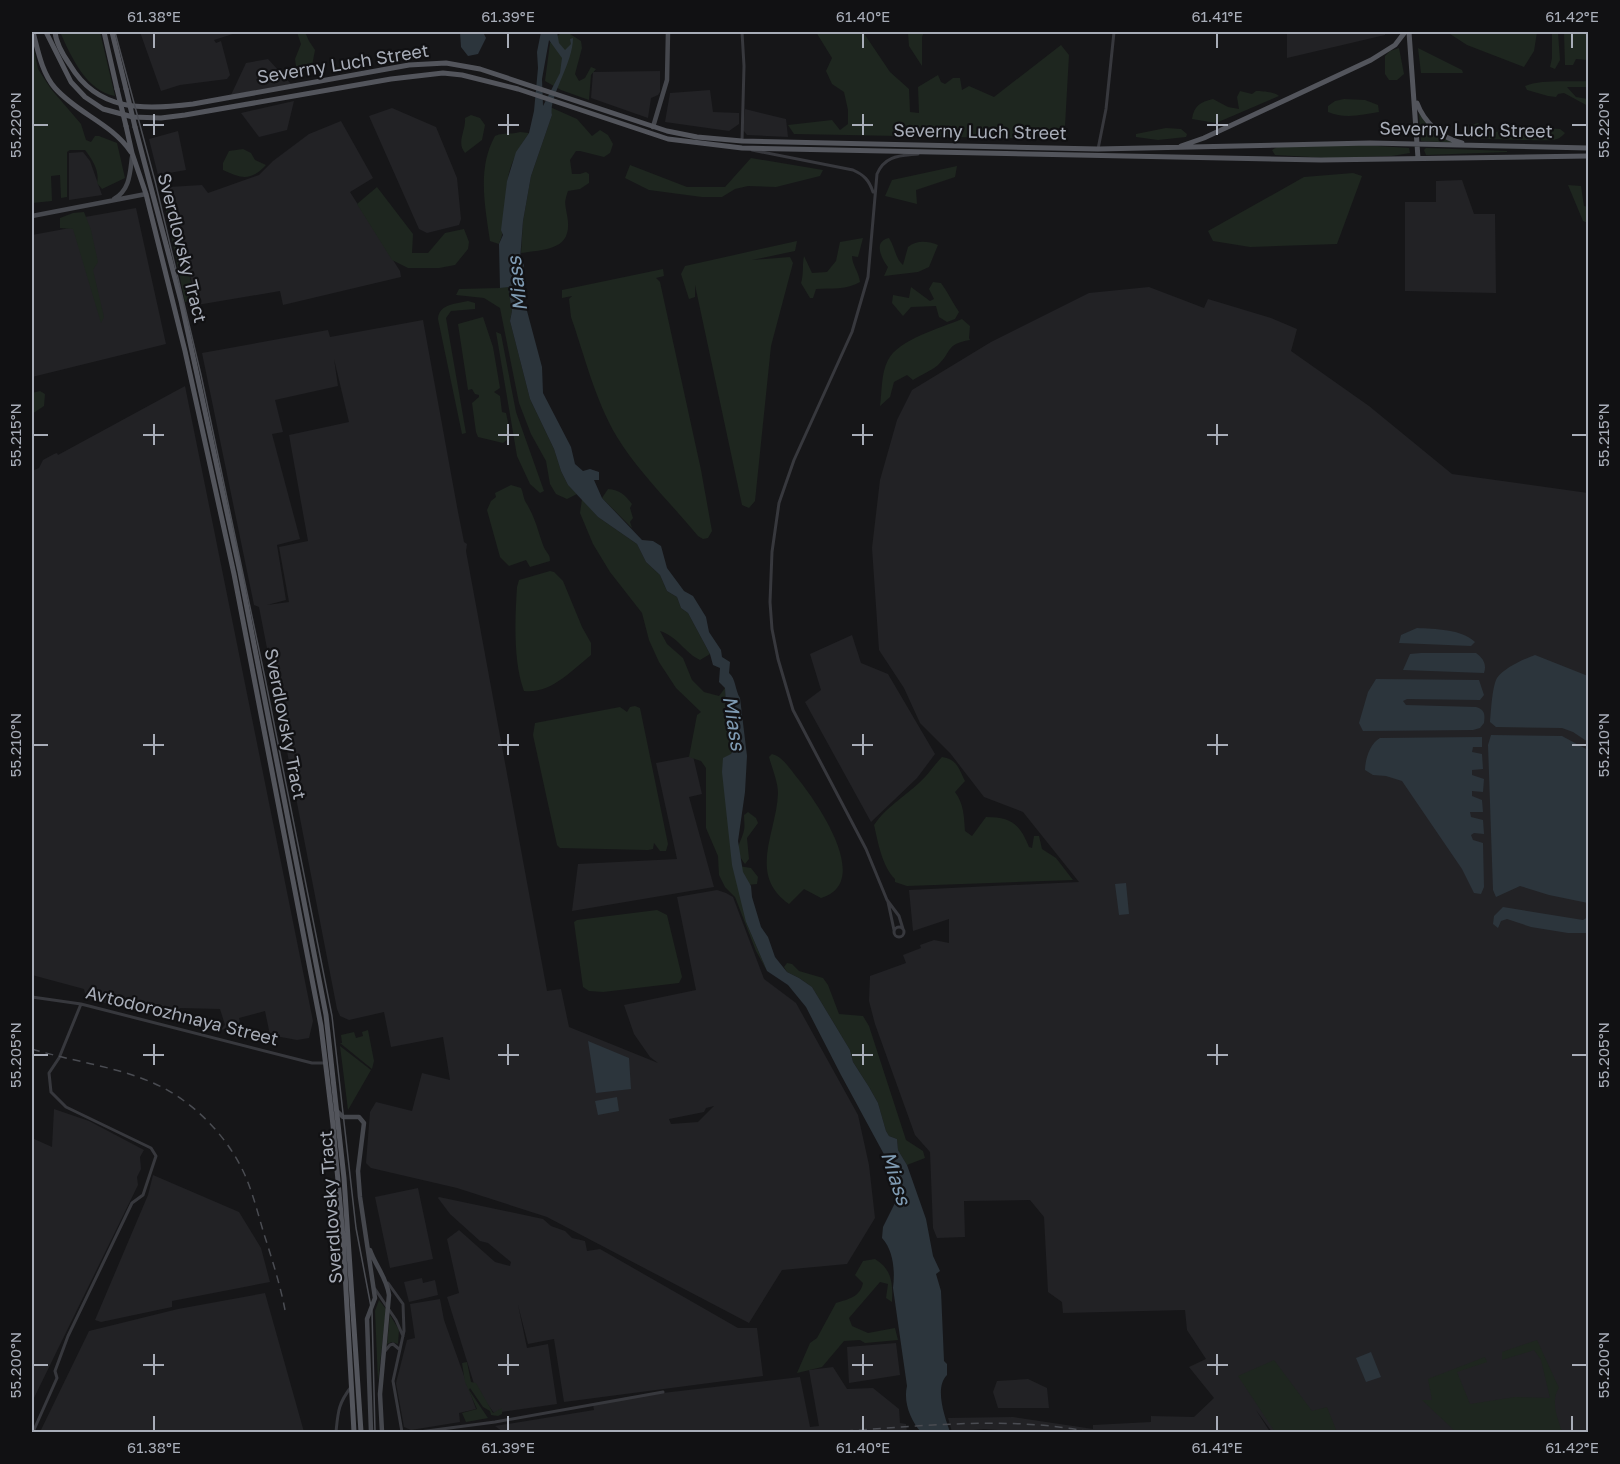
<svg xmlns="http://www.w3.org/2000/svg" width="1620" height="1464" viewBox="0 0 1620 1464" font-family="'Golos Text',sans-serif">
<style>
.built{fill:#222225;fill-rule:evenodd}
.green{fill:#1e261f}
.water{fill:#2c353c;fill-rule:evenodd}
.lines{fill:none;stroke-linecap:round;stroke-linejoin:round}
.street{stroke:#37383d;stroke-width:3}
.secondary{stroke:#45474d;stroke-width:4.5}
.primary{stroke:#53555c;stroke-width:5}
.tram{stroke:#4a4c52;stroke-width:1.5}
.rail{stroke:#4a4c52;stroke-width:1.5;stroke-dasharray:8 6;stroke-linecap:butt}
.primary-bridge{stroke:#53555c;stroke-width:5}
.ticks{fill:none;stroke:#a8adb8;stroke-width:2}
.labels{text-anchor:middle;stroke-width:4.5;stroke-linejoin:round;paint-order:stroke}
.street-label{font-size:18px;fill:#a8adb8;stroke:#111113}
.water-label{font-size:20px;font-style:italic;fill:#7f9bb3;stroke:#111113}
.neatline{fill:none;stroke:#a8adb8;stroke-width:2}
.ticks-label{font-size:15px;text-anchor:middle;fill:#a8adb8}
</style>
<rect width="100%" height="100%" fill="#161618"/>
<path class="built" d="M140,32H239L214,40L216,43L221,41L230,75L227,79L180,85L161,91Z
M1287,32H1385V35L1287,58Z
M268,59L291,84L231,95L246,63Z
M660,71V92L658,95L651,98L648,118L591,98L593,72Z
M710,90L713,112L739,113V124L729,131L665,122L670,93Z
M294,101L287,130L259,137L241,113Z
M392,108L436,127L457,178L461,219L459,225L427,233L419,229L369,116Z
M745,109L786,119L788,137L747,135L743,130Z
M341,121L373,178L350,192L400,271L401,277L283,305L280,291L197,305L169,187L202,185L208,193L259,175L273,161L309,134Z
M178,131L186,170L158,175L149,139Z
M83,152L90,161L102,195L69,200V153Z
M1462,180L1474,214H1495L1496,293L1405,291V202H1436V181Z
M136,208L166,344L32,377V235L70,228L68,220Z
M1149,287L1204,308L1208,299L1271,318L1297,329L1291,351L1369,406L1452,474L1588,493V1432H1272L1256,1410L1270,1432H1024L984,1429L952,1432L948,1418L1013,1417L1093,1429V1425L1151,1422V1416L1194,1417L1214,1398L1189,1367L1206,1359L1187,1330L1185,1310L1063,1313L1062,1302L1048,1292L1044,1217L1030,1200L964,1201L965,1237L937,1238L933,1228L930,1152L915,1135L875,1024L869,1001L870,976L906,963L903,955L921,948L920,945L934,940L949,943V919L913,931L909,890L1079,882L1023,812L984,797L950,753L920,723L904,688L879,650L872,548L880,480L897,420L912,390L991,342L1089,293Z
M423,320L458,512L464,542L467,544L466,551L547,991L561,989L569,1027L658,1063L650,1057L634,1034L624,1005L696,990L677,897L717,890L726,893L733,897L764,979L796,1003L858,1115L869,1165L875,1218L847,1264L782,1270L749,1323L547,1217L457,1188L371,1168L366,1163L370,1112L376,1102L412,1111L422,1073L450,1080L443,1037L391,1047L384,1012L349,1020L340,1016L337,1009L259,607L254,605L202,353L328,330L330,337ZM334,359L349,422L289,435L308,541L279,547L289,602L267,605L286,600L277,545L300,539L272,434L283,432L275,400L338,386ZM714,1106L698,1122L671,1124L669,1119L704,1112L706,1108Z
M185,386L313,1021L309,1038L297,1040L270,1035L265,1011L239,1018L241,1026L220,1030L225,1025L220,1009L180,1008L175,1015L105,1003L86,998L84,989L32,975V471L39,468L43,460L54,454L57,453L58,455Z
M852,635L861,663L888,674L935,754L917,778L871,822L805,702L821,690L810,654Z
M693,756L702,794L689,797L714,887L572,911L578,864L677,859L656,763Z
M54,1109L89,1121L144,1150L140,1157L141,1169L137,1177L138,1185L32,1402V1138L52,1147Z
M153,1175L239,1212L261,1248L270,1282L172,1301V1307L101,1322L95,1320L148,1195Z
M418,1188L433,1259L390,1268L375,1197Z
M439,1197L543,1219L551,1226L565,1231L572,1238L585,1241L587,1251L600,1249L738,1328H757L763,1376L564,1402L554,1339L528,1344L518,1305L527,1348L548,1344L557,1404L494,1413L475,1387L447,1297L459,1293L447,1239L459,1230L495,1262L510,1266L511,1262L488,1243L480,1241L450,1214L438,1198Z
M422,1278L423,1283L435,1280L438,1295L409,1302L404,1282Z
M265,1293L304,1432H40L89,1331L178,1309Z
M440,1299L444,1320L476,1409L459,1413L460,1422L411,1430L404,1427L396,1383L407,1340L415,1338L410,1304Z
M896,1343L900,1375L849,1383L847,1347Z
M833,1367L847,1389L873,1388L899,1409L900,1423L906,1424L907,1432H503L495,1426L594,1410L593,1405L628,1397L800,1377L810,1427L819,1426L809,1370Z
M1028,1379L1047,1388L1049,1408H998L993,1392L997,1381Z"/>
<path class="green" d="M60,32H100L115,96C86,91 71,56 60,32Z
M297,32H305L309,41L315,50L312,66L303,70L296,66L295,59L301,44Z
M557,32H567L581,41L582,48L575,74L579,81L585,78L591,67L596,69L591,75L589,100L561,90L545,81L550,43L562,32L558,34Z
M816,32H863L890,72L909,89L910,112L919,113L918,87L938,75L941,82L945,84L953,78H960L962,90L969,86L994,97L1061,45L1069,55L1065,126L1056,139L794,134L788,125L832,120L840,130L848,124V110L844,92L832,84L826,71L832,58Z
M906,32H924L922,37V66L909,46L908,33Z
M1447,32H1537L1534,51L1524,67L1467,45Z
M1552,32H1558L1560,60L1555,69L1550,67L1552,58Z
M1564,32H1582L1588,35V60L1576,59L1573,65H1565Z
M32,40L38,69L51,89L81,124L86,140L91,142L95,136H99L117,143L125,178L102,189L97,183C100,171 92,159 85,150H70L67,152V197L61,198L60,175L51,176L52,201L32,203Z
M1399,48L1404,74L1397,80H1389L1385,74V56L1390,51Z
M1418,48L1462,70L1463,73H1421Z
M1588,81V87H1567L1576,97L1588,99V106L1564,93L1558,94L1556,97L1548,96L1527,90L1525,86C1540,79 1571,82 1588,81Z
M1240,91L1252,94L1256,91C1262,91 1275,92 1279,96L1216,123L1192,119C1194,106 1200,102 1213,99L1228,107L1239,109L1237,97Z
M1344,99L1365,100L1378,105L1379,112C1362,115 1344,119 1328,112V106L1335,101Z
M550,107L577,119L592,136L600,130L608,135L613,144L610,153L604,157L580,151H576L570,160L572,174H580L586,172L589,174V183L580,189L568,191C564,203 565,203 567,215C574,250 547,249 521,253L523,221L531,176L552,115Z
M1419,113C1428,127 1439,136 1455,143L1421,141Z
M471,115L480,118L485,125L482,140L465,153C456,142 466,131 465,118Z
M1478,123L1484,129L1494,132L1533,128L1560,129L1565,133C1561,137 1559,139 1553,140C1545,141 1468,139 1464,137L1467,126Z
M1166,128L1181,129L1187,134L1186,137L1158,140L1136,137V134Z
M520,132L529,133C518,149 509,165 507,184C505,204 507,226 499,244L490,241C485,206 477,168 495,136C503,132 511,135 520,132Z
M1363,145L1409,148L1410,153L1392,156L1328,158L1275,155L1272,150L1277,147Z
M1426,148L1507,151V152L1426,155L1424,150Z
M243,149L251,153L255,160L266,165C251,181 242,179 223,170V163L229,151Z
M751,158L823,170L820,176L776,187L748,186L735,189L722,197H702L649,190L625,178L630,165L687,187H725Z
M957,166L955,177L916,190L917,204L885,196L892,180Z
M1353,173L1362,176L1337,244L1250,247L1213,241L1208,231L1304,177Z
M1568,185L1581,186L1584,206L1588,207V223L1583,221Z
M377,187L413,234L412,253H428L445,233L464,229L469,242L468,249L455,265L439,268H408L392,260L357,204Z
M173,200L195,300L185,302L164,202Z
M84,212L91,230L98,262L93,270L104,317L101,323L73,229L60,228V218L73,213Z
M863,238L858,257L852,256C852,265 859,272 860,282C847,290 831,288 816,289L813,298H810L801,283C804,274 802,265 804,256L812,273L827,272L836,261L840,242Z
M889,238C895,247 895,258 903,265L908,247C917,240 927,241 938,245L929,267L918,272L884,276L888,267C881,258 873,241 889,238Z
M797,241L795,251L752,260L790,257L793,263L771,346L755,501L749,508L742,505L695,285V297L689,299L681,274L685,266Z
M663,269L664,276L656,278L660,282L701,470L712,531L708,538L703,539L698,536C671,503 639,473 617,437C595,400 585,357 571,317L569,299L572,296L562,298V290Z
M933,282L941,283C948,292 952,302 959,312L955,319L947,322L939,317L936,306L911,307L903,316L892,303L893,295L909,298L911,287L930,301L934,299L929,289Z
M508,286L512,311L510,321L530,399L554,449L561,471L568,485L577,494L567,499L556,494L550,484L546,461L531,434L519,403L500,308L484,298L456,295L459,289L499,288Z
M468,301L475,303V309L451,311L446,318L466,433L462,434L438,319C439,304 455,304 468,301Z
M483,317L493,347L500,388L494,392L500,396L502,412L506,413L509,427L507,428L508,439L503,443L478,437L476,432L472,403L479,397V395L475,394L472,389L468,390L458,324Z
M962,319L970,326L969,338L970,340C945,344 952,352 938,365C931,371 920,375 913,380L907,375L894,382L890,397L880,406C882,392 881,373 888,360C899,339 941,328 962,319Z
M496,332L501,334L516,412L544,491L540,493L530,484L517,456Z
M40,391L45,394L44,406L32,414V393Z
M511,485L521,488C523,492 523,496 525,501C535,517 537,528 543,545C545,552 550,553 550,561L530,567L526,560L509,566L500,557L487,510L491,501L496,497L495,493Z
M608,489C620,490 625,495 632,504L630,508L633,518L630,522L632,528L602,498Z
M582,499L598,517L637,544L646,562L660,575L667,591L677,597L681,608L688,613L710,654L700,660C685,653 677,636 660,631L667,644L683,658L692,680L704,692L719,696L725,688L726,708L731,713L732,732L738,740L731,754L732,865L751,868L758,877L757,884L746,885V922L767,971L756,951L735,897L725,887L719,875L718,856L706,828V768L701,761L689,757L697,715L701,712L676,688L659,662L649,640L642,613L610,572L593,544L580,513Z
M550,571L554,572L563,581L582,627L591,643V655C571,671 551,694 524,691C513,662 515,618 517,587L519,580Z
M635,706L640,708L668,844L666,851H660L654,843L653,849L648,850L560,848L557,845L533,735L535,723L620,707L627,712L630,707Z
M772,754C784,757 791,771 799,780C818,804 873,883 821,898L804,889L789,904C747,875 777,832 778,793C778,782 772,768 769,757Z
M942,757C957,759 959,769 965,781L955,792C964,804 964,817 965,831L972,836L986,817C1011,817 1020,824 1029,847L1032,848L1034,836H1039L1042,849L1056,858L1073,880L907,886L895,882V879C882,866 878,842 874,825C886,807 904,797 920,782C928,775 934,765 942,757Z
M748,812L756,818L758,823L747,838L749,859L745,864C732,847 741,845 744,830C745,826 744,820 744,815Z
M657,910L667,915L682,977L679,983L603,992L589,991L583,987L574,922L577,920Z
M787,963L792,964L799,971L823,978L828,985L839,1014L863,1016L869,1026L906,1140L923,1151L925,1158L907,1165L898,1150L897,1139L889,1136L886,1131L878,1103L869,1087L853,1062L850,1050L812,987L799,978L787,972L784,967Z
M368,1030L374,1061L372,1069L340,1043H342L341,1035L354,1032L356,1038L363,1036L362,1032Z
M340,1046L371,1070L348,1110Z
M875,1259C892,1269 893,1284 892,1302L886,1298L888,1284L880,1282L849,1318L852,1326L868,1333L895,1328L898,1340L865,1343L860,1340L844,1341L822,1367L797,1373L810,1343L817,1338L836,1303C849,1299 860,1297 863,1283L855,1275L863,1261Z
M379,1300L386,1309L378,1382L375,1311Z
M390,1315L399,1330L398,1344L392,1342L387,1344Z
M1537,1340L1559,1388C1550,1401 1558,1419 1562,1432H1456L1422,1400H1432L1428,1379L1485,1357L1487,1362L1457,1372L1470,1404L1515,1397L1550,1398L1541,1360L1534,1350L1502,1360V1352Z
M1274,1360L1312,1411L1327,1407L1337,1432H1275L1238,1376Z
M467,1362L471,1382L476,1383L493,1413L502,1408V1414L498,1416L491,1415L490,1411L483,1407L470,1388L469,1390L488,1418L466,1422L462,1413L477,1409L465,1382L462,1363Z"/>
<path class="water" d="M460,32H483L486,38L478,54L468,56L461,47Z
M541,32H557L559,43L565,50L571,44L570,39L573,38C573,64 548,97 552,115L531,176L523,221L520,260L524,264L522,279L519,281L542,367L543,393L571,447L575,464L583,471L590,469L599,472V480H594L602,498L642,540L653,541L661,546L667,568L684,591L693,596L706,617L709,632L721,650L722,657L730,662L729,673C736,679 735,690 740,698L747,756L745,792L738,841L743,872L751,886L752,897L761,927L768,937L775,957L787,972L799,978L812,987L850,1050L853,1062L869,1087L878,1103L886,1131L889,1136L897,1139L898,1150L907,1165L926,1219L933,1256L940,1271L936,1274L941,1291L944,1361L947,1364V1375C934,1388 945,1417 950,1432H921C911,1421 903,1402 907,1386L893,1288C895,1272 894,1251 882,1238L883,1227L895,1203L892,1176L886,1158L841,1075L806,1007L788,985L767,971L746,922L732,865L722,772L723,758L731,754L738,740L732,732L731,713L726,708L725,688L719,682L720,668L713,665L710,654L688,613L681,608L677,597L667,591L660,575L646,562L637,544L598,517L568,485L561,471L554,449L530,399L510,321L512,311L508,287L500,288L499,244L503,235L501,230L507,181L516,152L529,133L534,111L538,68L537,52ZM549,40L562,58L560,73L543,106L542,79Z
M1417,628C1434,629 1462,629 1475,642L1471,646L1399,643L1401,635Z
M1421,653H1476C1483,658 1487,664 1484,673L1403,670L1410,654Z
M1535,655L1588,676V742L1573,732L1562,728L1496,727L1490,722C1491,712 1492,687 1497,678C1504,668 1524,659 1535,655Z
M1376,679L1479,680L1484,695L1480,700L1407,699L1403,701L1406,705L1476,707C1485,710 1485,714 1484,723L1480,728L1473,730L1363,731L1359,723L1368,692Z
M1491,735L1562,736L1588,750V903L1549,895L1520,886L1496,897L1493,890L1488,745Z
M1482,737V747H1473L1472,752L1482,754L1483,769L1472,770V775L1484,779L1483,792L1472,791V796L1482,800L1483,812H1470L1471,817L1483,820L1484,834L1474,833L1471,835L1473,840L1483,843L1484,887L1481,894L1474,893L1462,869L1402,781L1386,776L1373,775L1365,770C1365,760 1370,743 1380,738Z
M1126,883L1129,914L1119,915L1115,884Z
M1503,907L1583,920L1588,917V909V933H1568L1531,927L1507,919L1501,921L1498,928L1493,924L1494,916Z
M588,1041L629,1058L631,1089L596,1093Z
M617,1097L619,1111L598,1115L595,1101Z
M1371,1352L1381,1377L1366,1382L1356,1358Z"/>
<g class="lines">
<path class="street" d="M742,32L744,66L742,141
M1098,149L1106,109L1114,32
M752,150L853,170C864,175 869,180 873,192
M888,902L894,930
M894 932a5 5 0 1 1 10 0a5 5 0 1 1-10 0Z
M903,929L899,916L887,900L866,849L793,710L778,659L772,629L770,602L772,552L779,503L794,460L852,332L868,277L877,174C885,155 900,156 918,154
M32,997L81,1004L312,1063H326
M388,1283L403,1304L404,1331L393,1381L402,1432
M375,1289L396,1320L403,1336
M385,1351L390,1345L393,1344L399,1349
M33,1432L57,1378L55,1371L68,1336L132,1203L143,1195L156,1156L151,1148L66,1107L51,1092L49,1073L59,1058L81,1004
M336,1432C338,1412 338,1404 351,1387
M419,1432L495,1422L663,1392"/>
<path class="secondary" d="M653,127L667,80L668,32
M114,199C130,190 130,173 132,157
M32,216L146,194
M338,1112L343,1117H359L364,1123L358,1171L360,1197L375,1298L367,1319L371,1432
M370,1250C375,1265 387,1278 389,1295L380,1394L382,1432"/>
<path class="primary" d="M33,32C38,51 42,73 55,88C78,114 111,123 131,152
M46,32L71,82L85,97L103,109L133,117L161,118L185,115L391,79L443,73L462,75L518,89L668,139L742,148L1321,160L1588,156
M55,32C56,43 63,55 70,65C98,112 144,110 193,104L409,65L446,63L480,69L667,131L697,137L742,141L1098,149L1370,143L1588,148
M104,32L117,89
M112,32L126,89
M1409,32L1418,158
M1417,103C1424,122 1441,138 1462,143
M126,126L132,153L146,194L185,351L234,574L321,1026L333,1125L343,1237L354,1432
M135,127L181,301L240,572L326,1015L344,1178L361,1432
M1181,146L1204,138L1371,60L1395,45L1405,32"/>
<path class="tram" d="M115,32L155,181L201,375L265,678L332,1016L356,1228L372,1312L375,1432"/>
<path class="rail" d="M32,1049C71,1061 113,1066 151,1082C191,1099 226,1134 244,1173C253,1193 258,1214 264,1234C272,1259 280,1284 285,1310
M831,1432C914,1427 1007,1415 1090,1432"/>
<path class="primary-bridge" d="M117,89L126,126
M126,89L135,127"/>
</g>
<path class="ticks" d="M154,33V48M508,33V48M863,33V48M1217,33V48M1572,33V48M154,114V135M508,114V135M863,114V135M1217,114V135M33,125H48M143,125H164M498,125H519M852,125H873M1207,125H1228M1572,125H1587M154,424V445M508,424V445M863,424V445M1217,424V445M33,435H48M143,435H164M498,435H519M852,435H873M1207,435H1228M1572,435H1587M154,734V755M508,734V755M863,734V755M1217,734V755M33,745H48M143,745H164M498,745H519M852,745H873M1207,745H1228M1572,745H1587M154,1044V1065M508,1044V1065M863,1044V1065M1217,1044V1065M33,1055H48M143,1055H164M498,1055H519M852,1055H873M1207,1055H1228M1572,1055H1587M154,1354V1375M508,1354V1375M863,1354V1375M1217,1354V1375M33,1365H48M143,1365H164M498,1365H519M852,1365H873M1207,1365H1228M1572,1365H1587M154,1416V1431M508,1416V1431M863,1416V1431M1217,1416V1431M1572,1416V1431"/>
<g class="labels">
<g class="street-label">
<text transform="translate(343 64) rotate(-9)" y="6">Severny Luch Street</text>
<text transform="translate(1466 130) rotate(1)" y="6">Severny Luch Street</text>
<text transform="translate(980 132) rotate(1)" y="6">Severny Luch Street</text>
<text transform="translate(182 248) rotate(76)" y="6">Sverdlovsky Tract</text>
<text transform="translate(285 724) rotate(79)" y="6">Sverdlovsky Tract</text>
<text transform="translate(182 1016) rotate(14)" y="6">Avtodorozhnaya Street</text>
<text transform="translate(331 1207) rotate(-94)" y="6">Sverdlovsky Tract</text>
</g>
<g class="water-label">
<text transform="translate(517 284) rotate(-97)" y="7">Miass</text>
<text transform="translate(734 723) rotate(81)" y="7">Miass</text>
<text transform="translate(896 1178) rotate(72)" y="7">Miass</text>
</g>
</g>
<rect width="1620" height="1464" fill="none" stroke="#111113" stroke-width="66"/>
<rect x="33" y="33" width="1554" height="1398" class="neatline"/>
<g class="ticks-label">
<text x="154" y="22">61.38°E</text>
<text x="508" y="22">61.39°E</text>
<text x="863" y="22">61.40°E</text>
<text x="1217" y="22">61.41°E</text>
<text x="1572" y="22">61.42°E</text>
<text transform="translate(16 125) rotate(-90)" y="5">55.220°N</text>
<text transform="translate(1604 125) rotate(-90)" y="5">55.220°N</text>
<text transform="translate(16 435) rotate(-90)" y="5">55.215°N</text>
<text transform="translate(1604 435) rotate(-90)" y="5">55.215°N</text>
<text transform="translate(16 745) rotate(-90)" y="5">55.210°N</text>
<text transform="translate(1604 745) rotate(-90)" y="5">55.210°N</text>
<text transform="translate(16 1055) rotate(-90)" y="5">55.205°N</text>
<text transform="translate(1604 1055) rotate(-90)" y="5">55.205°N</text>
<text transform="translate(16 1365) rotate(-90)" y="5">55.200°N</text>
<text transform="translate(1604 1365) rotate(-90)" y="5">55.200°N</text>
<text x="154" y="1453">61.38°E</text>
<text x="508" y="1453">61.39°E</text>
<text x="863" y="1453">61.40°E</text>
<text x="1217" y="1453">61.41°E</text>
<text x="1572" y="1453">61.42°E</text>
</g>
</svg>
